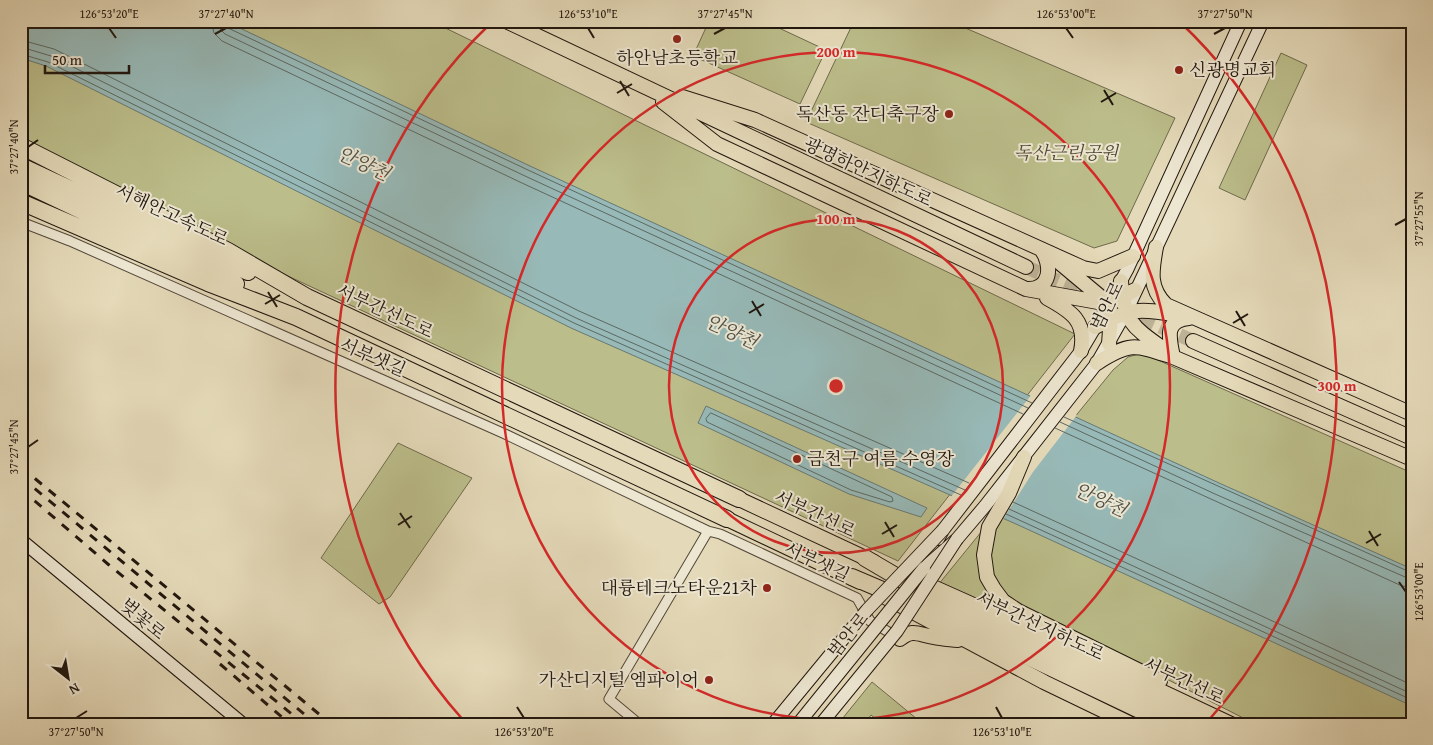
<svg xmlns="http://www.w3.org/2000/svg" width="1433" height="745" viewBox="0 0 1433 745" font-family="'Gentium Book Plus','Noto Serif KR',serif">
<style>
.green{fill:#bbbd8a;stroke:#6e6a4c}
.water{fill:#97b9b7;stroke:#687874}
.pier{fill:#e4d9b8}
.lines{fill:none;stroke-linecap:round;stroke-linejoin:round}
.shore{stroke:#5c6863;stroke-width:1}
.primary-tunnel{stroke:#bdb296;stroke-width:14;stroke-dasharray:14 7;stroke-linecap:butt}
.street-casing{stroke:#524839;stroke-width:11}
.secondary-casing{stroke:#21170f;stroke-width:14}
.primary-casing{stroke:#21170f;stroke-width:16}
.highway-casing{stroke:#21170f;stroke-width:18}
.street{stroke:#ede6d1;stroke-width:9}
.secondary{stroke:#ede6d1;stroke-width:12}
.primary{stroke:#e4d9b8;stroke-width:14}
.highway{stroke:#e4d9b8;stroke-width:16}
.rail{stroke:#21170f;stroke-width:3;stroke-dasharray:9 9;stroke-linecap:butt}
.secondary-bridge-casing{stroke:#21170f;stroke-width:14;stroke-linecap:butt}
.secondary-bridge{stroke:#ede6d1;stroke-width:12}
.ticks{fill:none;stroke:#21170f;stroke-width:2}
.ring{fill:none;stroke:#d62828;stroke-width:2.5}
.poi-dot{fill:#8f2418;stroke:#ede6d1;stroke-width:2}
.labels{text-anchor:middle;stroke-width:4;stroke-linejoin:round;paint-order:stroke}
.poi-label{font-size:18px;fill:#21170f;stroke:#ede6d1;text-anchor:end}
.park-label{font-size:18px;font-style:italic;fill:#4f4934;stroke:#ede6d1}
.street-label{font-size:18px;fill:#21170f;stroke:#ede6d1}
.water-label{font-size:19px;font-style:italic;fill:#4a504a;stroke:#ede6d1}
.centre{fill:#d62828;stroke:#ede6d1;stroke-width:2.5}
.ring-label{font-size:15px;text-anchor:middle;font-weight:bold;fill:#d62828;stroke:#ede6d1;stroke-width:4;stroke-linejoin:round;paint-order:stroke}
.neatline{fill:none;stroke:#21170f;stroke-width:2}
.ticks-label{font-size:12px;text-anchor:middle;fill:#21170f}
</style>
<rect width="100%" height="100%" fill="#e4d9b8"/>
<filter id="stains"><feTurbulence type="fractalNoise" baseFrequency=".004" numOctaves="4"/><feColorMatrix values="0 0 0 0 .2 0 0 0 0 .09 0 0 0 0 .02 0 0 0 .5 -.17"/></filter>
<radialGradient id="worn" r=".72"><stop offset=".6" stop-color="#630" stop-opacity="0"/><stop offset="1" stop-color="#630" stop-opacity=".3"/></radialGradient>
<path class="green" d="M21,21H431L1075,334L898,561L288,276L21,140Z
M709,21H764L826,50L800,104L693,56Z
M854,21H949L1175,118L1117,241L1094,248L806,122Z
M1281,53L1307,65L1245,200L1219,188Z
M1142,353L1412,473V724H1255L1147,669L1019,609L992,599L988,606L938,585L1113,370L1128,357Z
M398,443L472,478L390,597L379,604L321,558Z
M872,682L917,719L913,724H882L871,715L864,724H838Z"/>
<path class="water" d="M21,21H225L530,166L1219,483L1412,569V706L1016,524L571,328L46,66L21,58Z
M706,406L927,508L921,517L849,494L698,423Z"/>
<path class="pier" d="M1032,394L1077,415L1033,472L1002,521L950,498Z"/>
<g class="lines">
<path class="shore" d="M211,21L214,33L222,41L522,183L1023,414
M218,21L219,28L225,34L525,176L1028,408
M224,21L228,28L528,170L1032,403
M21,40L54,49L579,311L969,483
M21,47L51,56L576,318L965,490
M21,54L48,62L574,323L961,495
M711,413L892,497L893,501L890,502L851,490L707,422L706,419Z
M1064,417L1412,573
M1060,422L1215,494L1412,580
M1055,428L1402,586L1412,587
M1013,502L1412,685
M1009,509L1412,694
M1006,514L1412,700"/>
<path class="primary-tunnel" d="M1026,267L1193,341"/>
<defs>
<path id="street" d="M21,222L70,241L505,434L708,531L720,534L857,598L870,621L897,637
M639,724L609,699L708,531"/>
<path id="secondary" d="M938,539L943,530L1081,351L1103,314L1127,270L1241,21
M21,540L243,724
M924,568L957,539L985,506L1097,363L1127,310L1263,21"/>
<path id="primary" d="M506,21L1026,267
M682,97L755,120L1083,268L1098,271L1133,256
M663,102L717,144L1026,289L1109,304L1135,290
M1156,247C1152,270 1148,287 1166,305L1412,414
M1060,263L1109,304L1111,315L1109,344
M1121,281C1124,323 1133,327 1165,350
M1026,289C1051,291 1053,265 1041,249
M1047,298C1071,311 1087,321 1081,351
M1095,327C1130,308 1139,308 1177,315
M1193,341L1412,438
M1173,357C1169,338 1164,320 1189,318
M1097,363C1131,341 1136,345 1173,357L1412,459
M1024,457L1009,493L989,527L984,555L987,577L994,589L1003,601L1018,611L1160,681
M739,499L874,562
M727,519L860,582
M904,574L1063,645L1231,724
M885,597L1044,682L1131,724
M900,639C913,628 919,635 934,637C942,639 950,639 958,640"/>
<path id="highway" d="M21,146L228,251L307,297L739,499
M21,166L248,272
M21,182L236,284
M21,202L208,283L296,317L727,519
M865,558L935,599L1201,724
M852,577L932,611L1169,724"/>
</defs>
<use href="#street" class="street-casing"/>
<use href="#secondary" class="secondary-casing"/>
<use href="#primary" class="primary-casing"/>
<use href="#highway" class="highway-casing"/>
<use href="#street" class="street"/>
<use href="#secondary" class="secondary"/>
<use href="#primary" class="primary"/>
<use href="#highway" class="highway"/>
<path class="rail" d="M21,467L331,724
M21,477L316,724
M21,489L109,565L304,724
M220,664L290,724"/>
<defs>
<path id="secondary-bridge" d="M773,724L867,610L943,530
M798,724L924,568
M821,724L897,631L957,539"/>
</defs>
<use href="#secondary-bridge" class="secondary-bridge-casing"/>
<use href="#secondary-bridge" class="secondary-bridge"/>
</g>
<path class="ticks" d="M109,28L116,38M588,28L594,38M1066,28L1073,38M215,34L226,28M714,34L725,28M1214,34L1225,28M620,81L629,96M1104,90L1113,105M617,93L632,84M1101,102L1116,93M28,147L38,140M1395,225L1406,219M268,292L277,307M752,301L761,316M265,304L280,295M1236,311L1245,326M749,313L764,304M1233,323L1248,314M28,447L38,440M400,513L410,528M885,522L894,537M398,525L412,516M1369,531L1378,546M882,534L897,525M1366,543L1381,534M1399,582L1406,592M517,707L524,718M996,707L1002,718M76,718L87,711"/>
<g class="ring">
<circle cx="836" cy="386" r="167"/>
<circle cx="836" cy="386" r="334"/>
<path d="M464 721A501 501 0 0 1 491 23M1181 23A501 501 0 0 1 1208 721"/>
</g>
<g class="poi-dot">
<circle cx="677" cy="39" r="5"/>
<circle cx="1179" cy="70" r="5"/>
<circle cx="949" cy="114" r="5"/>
<circle cx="797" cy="459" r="5"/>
<circle cx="767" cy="588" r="5"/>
<circle cx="709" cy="680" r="5"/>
</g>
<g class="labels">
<g class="poi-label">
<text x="677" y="64" text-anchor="middle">하안남초등학교</text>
<text x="1189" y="76" text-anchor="start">신광명교회</text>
<text x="939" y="120">독산동 잔디축구장</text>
<text x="807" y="465" text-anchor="start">금천구 여름 수영장</text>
<text x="757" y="594">대륭테크노타운21차</text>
<text x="699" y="686">가산디지털 엠파이어</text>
</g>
<g class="park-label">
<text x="1066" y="159">독산근린공원</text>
</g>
<g class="street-label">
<text transform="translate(868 172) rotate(25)" y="6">광명하안지하도로</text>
<text transform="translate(172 215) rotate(25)" y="6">서해안고속도로</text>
<text transform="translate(1107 306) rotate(-64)" y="6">범안로</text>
<text transform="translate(385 311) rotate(25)" y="6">서부간선도로</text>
<text transform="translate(373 357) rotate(24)" y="6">서부샛길</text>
<text transform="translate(815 514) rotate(25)" y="6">서부간선로</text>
<text transform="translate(817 562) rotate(25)" y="6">서부샛길</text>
<text transform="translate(143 619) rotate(40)" y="6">벚꽃로</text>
<text transform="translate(1040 626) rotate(25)" y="6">서부간선지하도로</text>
<text transform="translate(848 635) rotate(-51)" y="6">범안로</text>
<text transform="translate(1184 681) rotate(25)" y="6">서부간선로</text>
</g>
<g class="water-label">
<text transform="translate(364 163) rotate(25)" y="7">안양천</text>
<text transform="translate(732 331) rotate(25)" y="7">안양천</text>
<text transform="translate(1101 499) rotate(25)" y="7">안양천</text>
</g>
</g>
<circle cx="836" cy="386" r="8" class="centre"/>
<g class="ring-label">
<text x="836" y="57">200 m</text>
<text x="836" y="224">100 m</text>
<text x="1337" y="391">300 m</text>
</g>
<rect width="1433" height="745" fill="none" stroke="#e4d9b8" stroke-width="55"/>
<g transform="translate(68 678) rotate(149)" stroke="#ede6d1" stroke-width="4" paint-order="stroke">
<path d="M0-4L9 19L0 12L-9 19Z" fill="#21170f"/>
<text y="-8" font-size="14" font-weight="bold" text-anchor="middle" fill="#21170f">N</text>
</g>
<path d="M45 65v8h84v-8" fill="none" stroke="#21170f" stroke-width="2.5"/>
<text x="52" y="65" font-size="15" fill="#21170f" stroke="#ede6d1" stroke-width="4" paint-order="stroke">50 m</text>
<rect x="28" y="28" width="1378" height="690" class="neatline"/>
<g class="ticks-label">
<text x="109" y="18">126°53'20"E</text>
<text x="226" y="18">37°27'40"N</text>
<text x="588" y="18">126°53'10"E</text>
<text x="725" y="18">37°27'45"N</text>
<text x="1066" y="18">126°53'00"E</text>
<text x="1225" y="18">37°27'50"N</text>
<text transform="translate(14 147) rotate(-90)" y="4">37°27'40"N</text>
<text transform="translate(1419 219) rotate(-90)" y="4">37°27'55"N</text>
<text transform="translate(14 447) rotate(-90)" y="4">37°27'45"N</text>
<text transform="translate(1419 592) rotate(-90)" y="4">126°53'00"E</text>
<text x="76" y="736">37°27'50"N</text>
<text x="524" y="736">126°53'20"E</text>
<text x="1002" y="736">126°53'10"E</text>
</g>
<rect width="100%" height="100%" filter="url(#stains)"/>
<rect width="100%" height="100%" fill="url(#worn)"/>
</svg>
